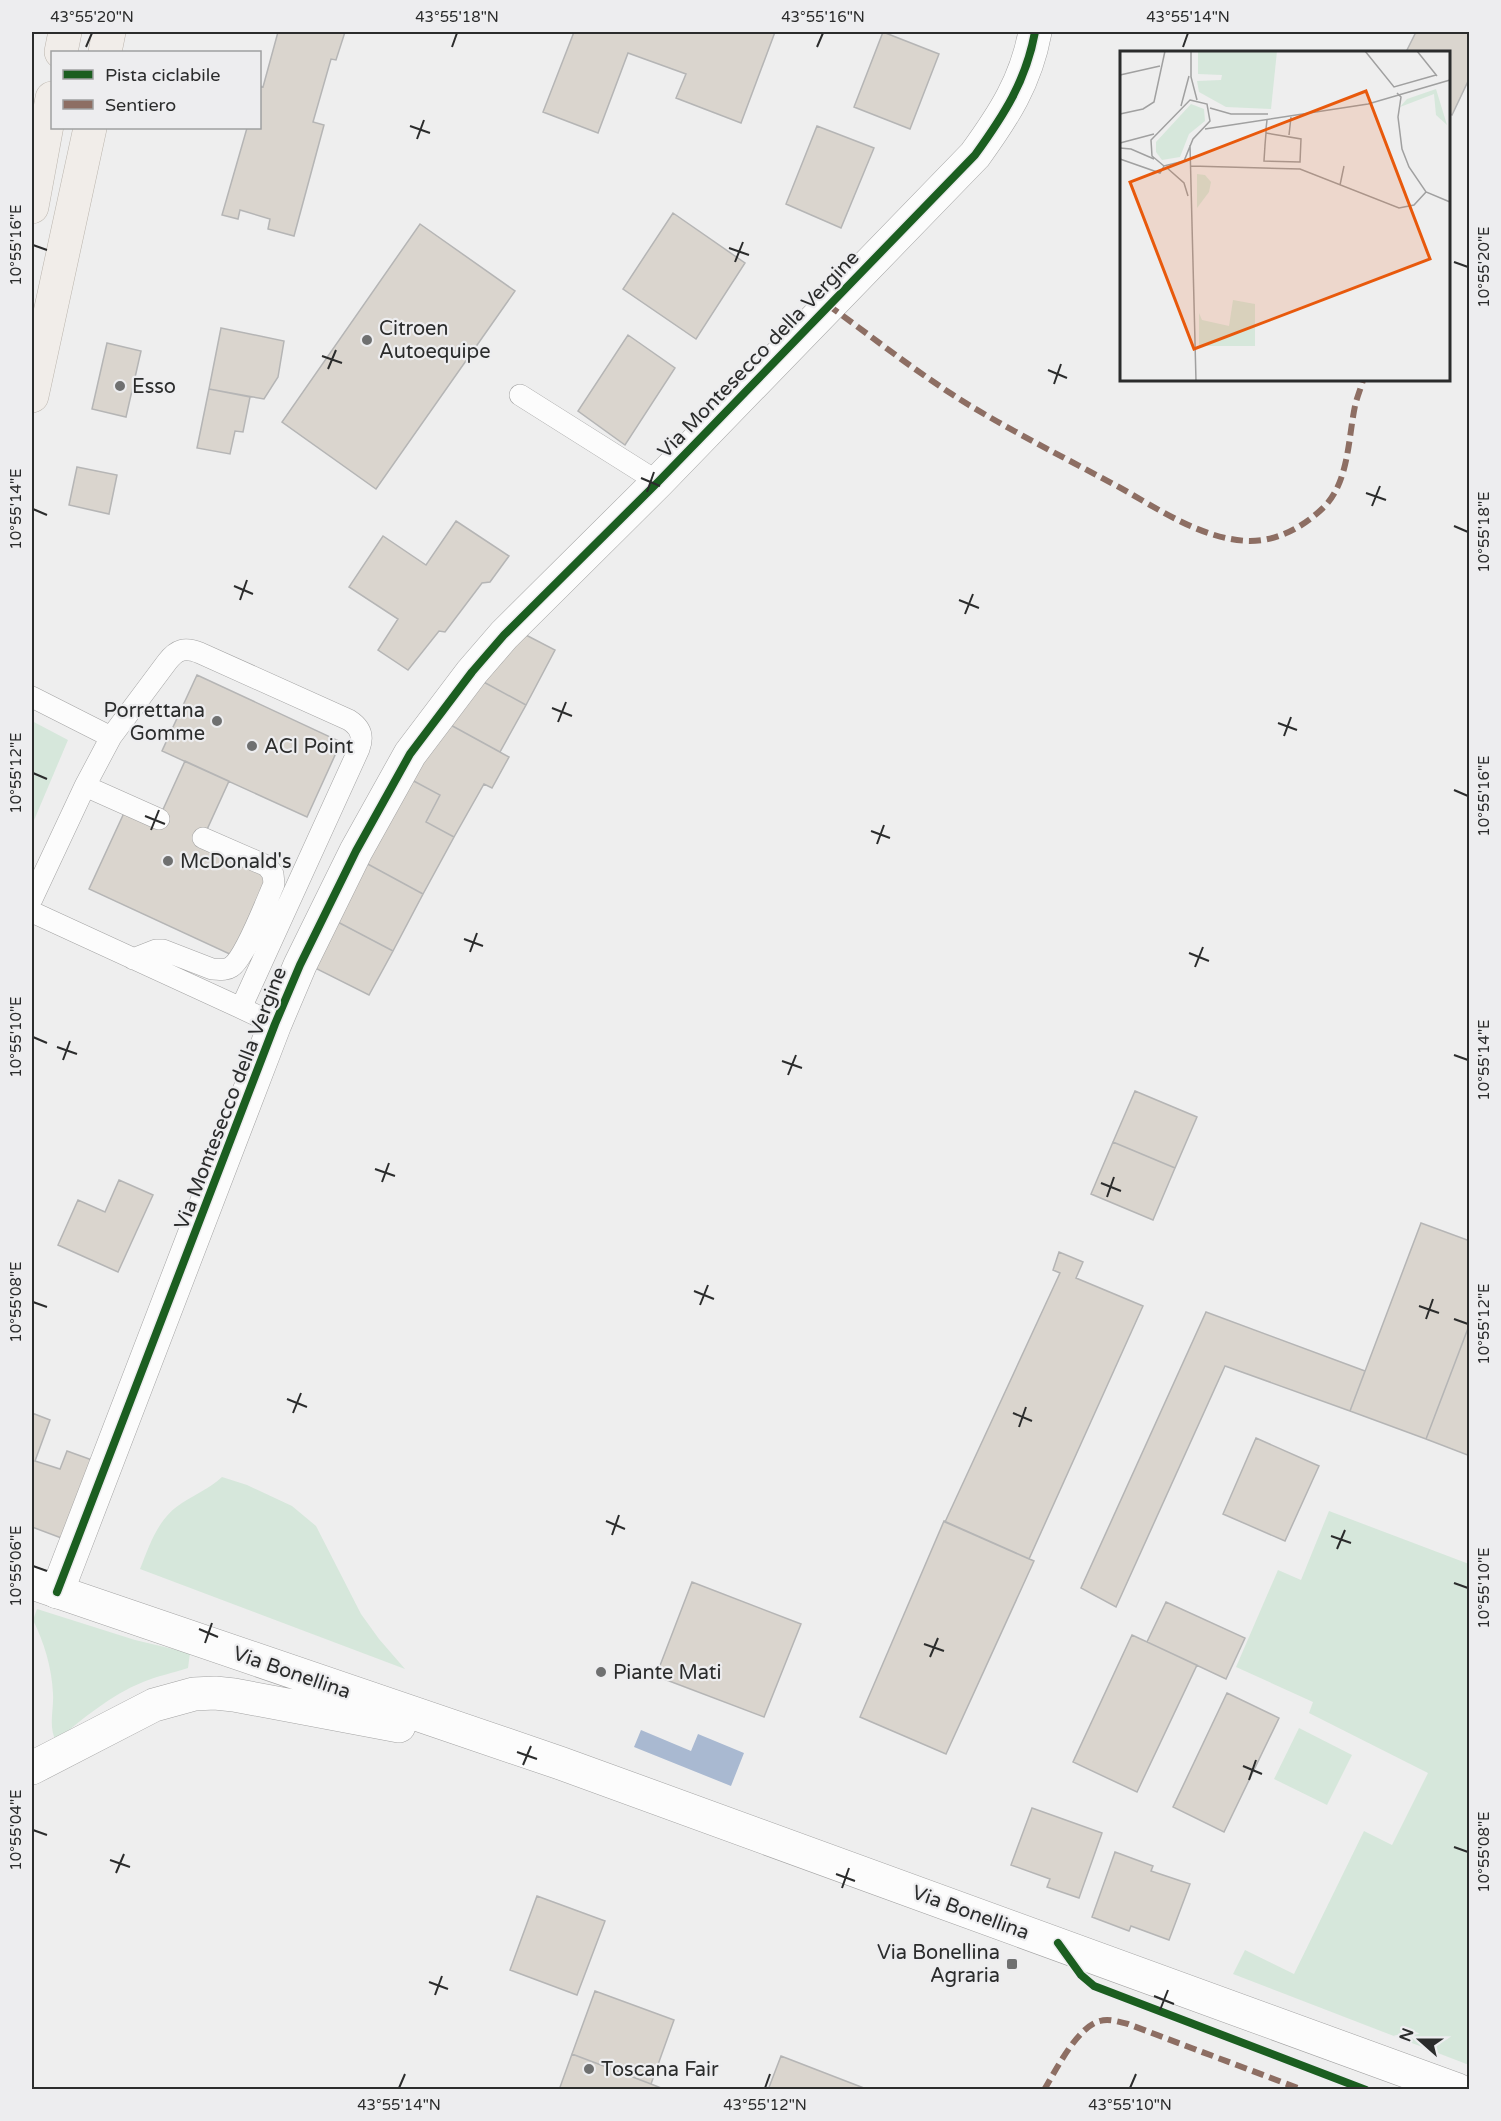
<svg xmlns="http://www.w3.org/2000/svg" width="1501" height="2121" viewBox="0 0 1501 2121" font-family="'Varela Round',sans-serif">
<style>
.green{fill:#d6e7db}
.water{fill:#a9b9d1}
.building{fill:#dad5ce;stroke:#b5b5b5;stroke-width:1.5}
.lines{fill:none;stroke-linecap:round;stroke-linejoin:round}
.service-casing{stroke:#a3a3a3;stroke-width:22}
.minor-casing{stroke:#a3a3a3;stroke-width:34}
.secondary-casing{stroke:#a3a3a3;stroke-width:34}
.primary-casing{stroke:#bab4ac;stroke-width:34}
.service{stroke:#fcfcfc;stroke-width:21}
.minor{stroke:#fcfcfc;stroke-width:33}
.secondary{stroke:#fcfcfc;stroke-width:33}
.primary{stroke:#f1ede9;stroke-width:33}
.quiet{stroke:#8d6e63;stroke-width:6;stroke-dasharray:12 6;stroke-linecap:butt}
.cycleway-casing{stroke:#ededef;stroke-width:11}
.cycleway{stroke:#1b5e20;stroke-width:8}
.ticks{fill:none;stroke:#2b2c2c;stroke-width:2}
.poi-dot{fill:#6f7070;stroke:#ededef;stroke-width:2}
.labels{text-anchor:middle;stroke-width:4.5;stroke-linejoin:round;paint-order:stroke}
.poi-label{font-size:20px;fill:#2b2c2c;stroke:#ededef;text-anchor:start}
.street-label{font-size:20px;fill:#2b2c2c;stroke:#ededef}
.inset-road{fill:none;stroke:#a0a0a0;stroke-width:1.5}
.view{fill:#e8590c;fill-opacity:0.15;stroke:#e8590c;stroke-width:3}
.inset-edge{fill:none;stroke:#2b2c2c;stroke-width:3}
.neatline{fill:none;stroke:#2b2c2c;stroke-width:2}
.ticks-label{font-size:15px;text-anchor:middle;fill:#2b2c2c}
</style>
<rect width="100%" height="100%" fill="#eee"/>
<path class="green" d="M32,721L68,740L32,825Z
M222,1477L247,1485L292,1506L316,1526L361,1614L379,1639L405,1669L140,1569C150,1544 158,1518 182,1503C196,1494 210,1488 222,1477Z
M1329,1511L1469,1564V2065L1233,1974L1245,1950L1294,1974L1364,1831L1392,1845L1428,1773L1309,1713L1313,1702L1236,1667L1278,1570L1301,1580Z
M37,1609L135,1640L190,1653L188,1668C173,1673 157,1676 143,1682C111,1695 82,1719 56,1741C48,1726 54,1710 53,1694C52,1668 44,1642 33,1620Z
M1299,1728L1352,1755L1327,1805L1274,1779Z"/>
<path class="water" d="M641,1730L691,1751L698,1734L744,1753L731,1786L634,1747Z"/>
<path class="building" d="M278,32H345L336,60L331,59L313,122L324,125L294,236L268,229L270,219L240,210L238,219L222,215L247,128H260V86L263,87Z
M574,32H775L741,123L676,98L686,74L628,53L598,133L543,112Z
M883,32L939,54L910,129L854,107Z
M1416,32H1470V77L1452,115L1448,113V52H1406Z
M817,126L874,148L841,228L786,204Z
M673,213L745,263L696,339L623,289Z
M420,224L515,291L376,489L282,422Z
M221,328L284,341L278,377L264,399L209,389Z
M628,335L675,368L625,445L578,411Z
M107,343L141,351L126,417L92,409Z
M209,389L250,397L243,432L235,431L230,454L197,448Z
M77,467L117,475L109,514L69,505Z
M456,521L509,556L490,582L482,583L445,632L439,631L408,670L378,650L398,619L349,587L383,536L426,565Z
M524,634L555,650L526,705L480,680Z
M197,675L341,742L307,817L162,751Z
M480,680L526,705L500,752L447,723Z
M447,723L509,757L492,788L484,784L454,837L426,822L440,795L410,779Z
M185,761L229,781L200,845L270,877L234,956L89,889L124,813L155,827Z
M410,779L440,795L426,822L454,837L423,894L364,862Z
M364,862L423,894L393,951L334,920Z
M334,920L393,951L369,995L315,968Z
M1135,1091L1197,1117L1175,1168L1113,1142Z
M1113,1142L1175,1168L1153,1220L1091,1194Z
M119,1180L153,1195L118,1272L58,1245L78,1200L105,1212Z
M1421,1223L1470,1241V1323L1426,1439L1350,1411Z
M1059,1252L1083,1262L1076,1278L1143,1306L1029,1559L945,1522L1060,1273L1053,1270Z
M1206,1312L1365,1371L1350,1411L1225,1366L1116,1607L1081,1588Z
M1470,1323V1456L1426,1439Z
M32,1413L50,1420L35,1461L60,1469L67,1451L92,1460L64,1539L32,1527Z
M1256,1438L1319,1466L1285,1541L1223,1514Z
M944,1521L1034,1561L946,1754L860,1717Z
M692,1582L801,1624L764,1717L656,1676Z
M1166,1602L1245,1638L1226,1679L1147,1642Z
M1132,1635L1197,1665L1137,1792L1073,1762Z
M1227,1693L1279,1718L1224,1832L1173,1807Z
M1032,1808L1102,1833L1079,1898L1047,1887L1050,1879L1011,1865Z
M1115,1852L1153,1866L1151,1871L1190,1884L1169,1940L1131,1926L1129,1931L1092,1917Z
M537,1896L605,1921L577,1995L510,1970Z
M595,1991L674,2020L651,2084L572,2054Z
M572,2054L651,2084L666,2090H559Z
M781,2056L869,2090H768Z"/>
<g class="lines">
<defs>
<path id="service" d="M520,395L658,482
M32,697L111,737
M85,786L159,819
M32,899L85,786L111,737L167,662C177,649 185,647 200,653L349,720C360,727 364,736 359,749L241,1008L32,912
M133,959L156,950H163L212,969C219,969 225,971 231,967C245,958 266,902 274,884L273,874L267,866L203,838
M241,1008L275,1024"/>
<path id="minor" d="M57,1592L275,1024L300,965L356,851L410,754L472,672L504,635L658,482L975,155C1004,115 1026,81 1035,32"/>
<path id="secondary" d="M32,1583L560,1763L1458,2090
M32,1768L154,1705L194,1694L215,1693L234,1695L399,1726"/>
<path id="primary" d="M61,52L65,32
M105,52L109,32
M32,207L52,98
M32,396L90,128"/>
</defs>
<use href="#service" class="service-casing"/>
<use href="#minor" class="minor-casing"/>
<use href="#secondary" class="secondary-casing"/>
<use href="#primary" class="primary-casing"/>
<use href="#service" class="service"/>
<use href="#minor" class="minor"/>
<use href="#secondary" class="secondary"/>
<use href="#primary" class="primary"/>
<path class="quiet" d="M828,305C875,339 920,375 969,405C1017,434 1067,459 1117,486C1157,508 1202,540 1250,541C1278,541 1303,527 1323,508C1349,483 1348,439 1355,406C1357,397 1361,388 1363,380
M1044,2090C1056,2070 1077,2027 1100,2021C1109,2018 1119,2022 1128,2024L1303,2090"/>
<defs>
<path id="cycleway" d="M57,1592L275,1024L300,965L356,851L410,754L472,672L504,635L658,482L975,155C1004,115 1026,81 1035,32
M1058,1943L1081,1975L1094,1986L1366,2090"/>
</defs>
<use href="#cycleway" class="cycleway-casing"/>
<use href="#cycleway" class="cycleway"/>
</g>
<path class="ticks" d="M86,47L92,33M452,47L457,33M817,47L823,33M1183,47L1188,33M410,126L430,133M417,139L424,120M33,245L47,250M729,248L749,255M735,262L743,242M1454,262L1468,267M322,356L342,363M328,369L336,350M1048,370L1067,378M1054,384L1061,364M641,478L660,486M647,492L654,472M1366,493L1386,500M1372,506L1380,486M33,509L47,515M1454,526L1468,532M234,586L253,594M240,600L247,580M959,600L979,608M965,614L973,594M552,708L572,716M558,722L566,702M1278,723L1297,730M1284,736L1291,717M33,773L47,779M1454,790L1468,796M145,816L165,824M151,830L159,810M871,831L890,838M877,844L884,825M464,939L483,946M470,952L477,933M1189,953L1209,961M1195,967L1203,947M33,1037L47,1043M57,1047L77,1054M1454,1055L1468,1060M63,1060L70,1041M782,1061L802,1068M788,1075L796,1055M375,1169L395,1176M382,1182L389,1163M1101,1183L1121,1191M1107,1197L1114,1177M694,1291L714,1299M33,1302L47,1307M700,1305L708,1285M1419,1306L1439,1313M1426,1319L1433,1299M1454,1319L1468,1324M287,1399L307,1407M293,1413L301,1393M1013,1413L1032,1421M1019,1427L1026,1407M606,1521L625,1529M612,1535L619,1515M1331,1536L1351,1543M1337,1549L1345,1530M33,1566L47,1571M1454,1583L1468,1588M199,1629L218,1637M205,1643L212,1623M924,1644L944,1651M930,1657L938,1638M517,1752L537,1759M523,1765L531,1746M1243,1766L1262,1774M1249,1780L1256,1760M33,1830L47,1835M1454,1847L1468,1852M110,1860L130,1867M116,1873L124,1854M836,1874L855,1881M842,1888L849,1868M429,1982L448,1989M435,1995L442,1976M1154,1996L1174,2004M1160,2010L1168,1990M399,2088L405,2074M765,2088L770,2074M1130,2088L1136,2074"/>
<g class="poi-dot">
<circle cx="367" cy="340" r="6"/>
<circle cx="120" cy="386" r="6"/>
<circle cx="217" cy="721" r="6"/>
<circle cx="252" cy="746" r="6"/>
<circle cx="168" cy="861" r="6"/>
<circle cx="601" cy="1672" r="6"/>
<rect x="1006" y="1958" width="12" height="12" rx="3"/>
<circle cx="589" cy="2069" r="6"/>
</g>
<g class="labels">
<g class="poi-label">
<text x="379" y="335">Citroen<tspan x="379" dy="23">Autoequipe</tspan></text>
<text x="132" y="393">Esso</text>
<text x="205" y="717" text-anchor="end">Porrettana<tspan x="205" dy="23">Gomme</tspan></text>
<text x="264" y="753">ACI Point</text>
<text x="180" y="868">McDonald's</text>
<text x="613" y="1679">Piante Mati</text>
<text x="1000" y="1959" text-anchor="end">Via Bonellina<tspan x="1000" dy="23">Agraria</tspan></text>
<text x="601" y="2076">Toscana Fair</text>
</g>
<g class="street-label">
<text transform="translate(758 354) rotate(-46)" y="7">Via Montesecco della Vergine</text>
<text transform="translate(230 1098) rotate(-69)" y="7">Via Montesecco della Vergine</text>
<text transform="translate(292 1672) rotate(19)" y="7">Via Bonellina</text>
<text transform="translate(971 1912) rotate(20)" y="7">Via Bonellina</text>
</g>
</g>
<g transform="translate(1120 51)">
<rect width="330" height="330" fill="#eee"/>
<path d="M78,0H157L151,58L106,56L79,41L77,30L101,29L102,24L78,23ZM316,38L327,74L316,64L314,43L280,56L287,48ZM71,53L84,58L85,70L69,83L60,106L42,109L36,101V91ZM77,123L85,124L91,131L89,141L77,157ZM113,249L135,253V295H79V262L82,269L109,275Z" fill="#d6e7db"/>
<path class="inset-road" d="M71,0V26L77,49M245,0L274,36L316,24M297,0L317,25M0,24L40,15M277,42L281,46L278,66L282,98L289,116L306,141L330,151M70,49L87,53L90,70L73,88L64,110L44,115L32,105L31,89ZM61,55L69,25M90,57L111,63H148M0,63L23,58L34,51L45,0M85,78L248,53L330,29M146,82L181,88L180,111L144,110L145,94L146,82V78L147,69M169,84L171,66M0,92L34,83M70,94L76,330M0,97L11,98L34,108M0,108L40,122L44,115M71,115L180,118L279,157L294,154L306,141M46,116L64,132L68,145M220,134L224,115"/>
<path class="view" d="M246,40L310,208L74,298L10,131Z"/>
<rect width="330" height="330" class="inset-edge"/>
</g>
<rect width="1501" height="2121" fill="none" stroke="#ededef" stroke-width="66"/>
<rect x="51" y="51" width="210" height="78" fill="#ededef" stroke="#9fa0a1" stroke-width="1.5"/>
<rect x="63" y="70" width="30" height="9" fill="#1b5e20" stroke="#9fa0a1" stroke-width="1.5"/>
<text x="105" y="81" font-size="18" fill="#2b2c2c">Pista ciclabile</text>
<rect x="63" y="100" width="30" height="9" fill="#8d6e63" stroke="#9fa0a1" stroke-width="1.5"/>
<text x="105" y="111" font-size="18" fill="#2b2c2c">Sentiero</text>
<g transform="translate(1420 2040) rotate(291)" stroke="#ededef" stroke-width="4.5" paint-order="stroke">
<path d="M0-4.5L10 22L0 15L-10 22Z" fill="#2b2c2c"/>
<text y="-9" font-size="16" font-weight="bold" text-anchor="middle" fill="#2b2c2c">N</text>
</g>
<rect x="33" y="33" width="1435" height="2055" class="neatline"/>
<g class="ticks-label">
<text x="92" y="22">43°55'20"N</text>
<text x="457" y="22">43°55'18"N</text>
<text x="823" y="22">43°55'16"N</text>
<text x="1188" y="22">43°55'14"N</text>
<text transform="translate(16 245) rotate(-90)" y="5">10°55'16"E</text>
<text transform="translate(1484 267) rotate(-90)" y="5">10°55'20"E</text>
<text transform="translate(16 509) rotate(-90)" y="5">10°55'14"E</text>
<text transform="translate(1484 532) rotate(-90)" y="5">10°55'18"E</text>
<text transform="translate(16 773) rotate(-90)" y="5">10°55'12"E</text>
<text transform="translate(1484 796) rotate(-90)" y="5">10°55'16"E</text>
<text transform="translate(16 1037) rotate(-90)" y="5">10°55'10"E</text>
<text transform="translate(1484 1060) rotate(-90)" y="5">10°55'14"E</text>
<text transform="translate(16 1302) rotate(-90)" y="5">10°55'08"E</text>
<text transform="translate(1484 1324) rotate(-90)" y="5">10°55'12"E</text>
<text transform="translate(16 1566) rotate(-90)" y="5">10°55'06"E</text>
<text transform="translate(1484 1588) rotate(-90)" y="5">10°55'10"E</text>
<text transform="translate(16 1830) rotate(-90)" y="5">10°55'04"E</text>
<text transform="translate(1484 1852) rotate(-90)" y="5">10°55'08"E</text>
<text x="399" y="2110">43°55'14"N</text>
<text x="765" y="2110">43°55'12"N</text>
<text x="1130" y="2110">43°55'10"N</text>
</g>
</svg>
